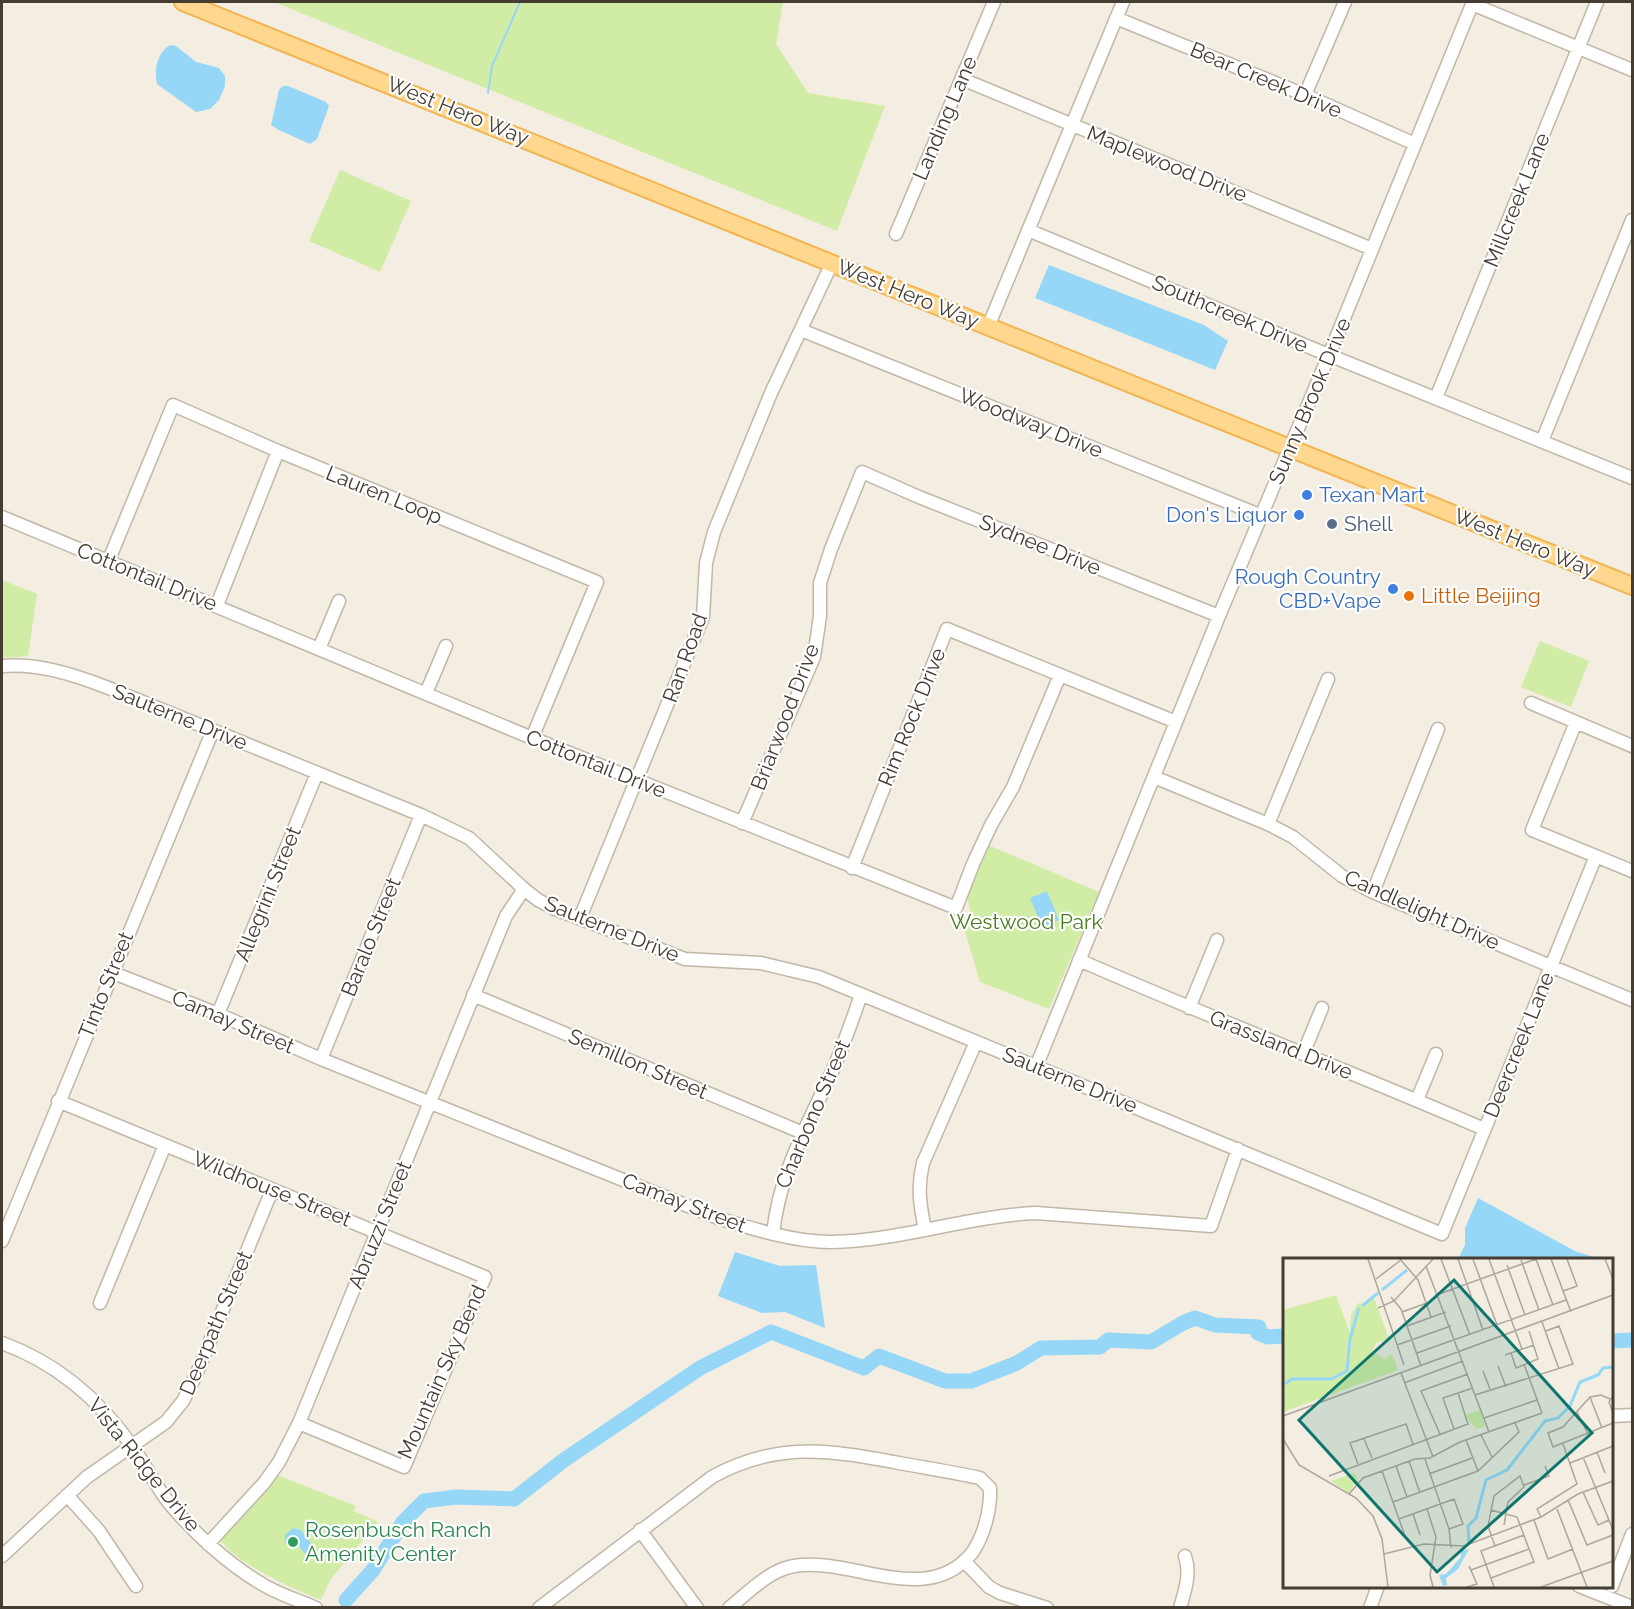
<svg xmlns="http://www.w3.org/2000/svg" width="1634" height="1609" viewBox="0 0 1634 1609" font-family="Raleway,sans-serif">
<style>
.green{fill:#d1eda5}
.water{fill:#96d7f8}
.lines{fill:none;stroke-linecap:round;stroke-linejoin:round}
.stream{stroke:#96d7f8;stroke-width:2}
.river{stroke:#96d7f8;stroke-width:15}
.minor-casing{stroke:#c2b7a6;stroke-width:15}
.major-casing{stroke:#f1b652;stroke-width:20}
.minor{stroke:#fff;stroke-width:12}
.major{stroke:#ffd78f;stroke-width:16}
.shop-dot{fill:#3f7fe0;stroke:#fff;stroke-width:2}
.service-dot{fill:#5c6f8a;stroke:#fff;stroke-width:2}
.food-dot{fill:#e8710a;stroke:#fff;stroke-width:2}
.leisure-dot{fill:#2e9e5b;stroke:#fff;stroke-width:2}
.labels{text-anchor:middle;stroke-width:4.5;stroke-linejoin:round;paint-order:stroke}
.street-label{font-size:21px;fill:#453c32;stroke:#fff}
.shop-label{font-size:21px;fill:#366cbe;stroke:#fff;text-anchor:end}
.service-label{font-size:21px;fill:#4e5e75;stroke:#fff;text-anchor:start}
.food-label{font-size:21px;fill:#c56008;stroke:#fff;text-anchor:start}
.park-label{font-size:21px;fill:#497c1f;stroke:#fff}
.leisure-label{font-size:21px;fill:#27864d;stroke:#fff;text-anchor:start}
.inset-river{fill:none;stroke:#96d7f8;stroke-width:3}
.inset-road{fill:none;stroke:#ada69c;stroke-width:1.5}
.view{fill:#0f766e;fill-opacity:0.15;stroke:#0f766e;stroke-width:3}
.inset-edge{fill:none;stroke:#453c32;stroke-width:3}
</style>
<rect width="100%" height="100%" fill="#f3ede2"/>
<path class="green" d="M274,2H783L776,44L808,93L885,106L837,231Z
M340,170L411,201L380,272L309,241Z
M2,580L37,594L28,656L2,658Z
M1540,641L1589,661L1571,707L1521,687Z
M988,845L1099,892L1049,1009L980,982L963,924C973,913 970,910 967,897Z
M277,1475L356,1506L354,1511L378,1522L330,1580L321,1600C293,1589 239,1565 221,1541L222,1536Z"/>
<path class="water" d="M170,45L176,46L196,62L219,68L225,76V86L219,100L210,109L196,112L157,84C154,69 157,53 170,45Z
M283,86H288L326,102L329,106L317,139L310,144L279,130L271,125L279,90Z
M1049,265L1204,325L1228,341L1215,370L1035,298Z
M1047,891L1059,920L1042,927L1030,898Z
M1478,1198L1575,1251L1600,1259H1458L1465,1245V1228Z
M735,1252L780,1266L816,1265L825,1328L785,1312L762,1313L718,1296Z
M293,1528L301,1530C305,1537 311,1542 315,1549L313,1554L306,1555L298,1545L285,1544V1535Z"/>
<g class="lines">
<path class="stream" d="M488,93L492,66L520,2"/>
<path class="river" d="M1612,1341L1632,1340
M346,1600L373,1570L403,1522L424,1501L456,1497L514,1499L564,1460L700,1368L771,1332L864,1368L879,1356L945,1381H971L1017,1363L1041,1348L1100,1347L1108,1340L1151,1342L1183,1323L1195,1318L1215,1325L1259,1327L1258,1333L1268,1337L1284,1336"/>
<defs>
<path id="minor" d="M1472,4L1632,70
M1116,18L1305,95L1415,144
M962,79L1372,249
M1305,95L1345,2
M1028,230L1314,349L1632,478
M896,234L994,2
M988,327L1123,2
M801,330L1262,516
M1436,398L1597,2
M1542,441L1632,220
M2,517L532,738L956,908L973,864L991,825L1013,787L1060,675
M108,562L173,405L278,451L597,582L532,738
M217,605L278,451
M319,649L339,601
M2,666C38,663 72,674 106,687L421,815L469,838L524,889L538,900L555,909L685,959L761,963L819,977L1442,1234L1596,856
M426,693L446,646
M1531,703L1632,746
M1576,722L1532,830L1632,871
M1154,777L1268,824L1293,837L1342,876L1373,892L1632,1000
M742,823L814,657L820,616V583L831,549L862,472L919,497L1219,616
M1268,824L1328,679
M852,868L947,629L1176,722
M1373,892L1438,729
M580,918L703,617L706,563L714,532L771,393L832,263
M1079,960C1213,1019 1350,1071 1484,1129
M111,972L218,1014L321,1059L718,1218C753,1229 794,1242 831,1242C900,1241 967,1216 1036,1213L1211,1226L1238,1149
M473,995L803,1133
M1189,1008L1217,940
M218,1014L317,773
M1303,1054L1322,1008
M321,1059L421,815
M1036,1067L1219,616L1329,355L1473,2
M1417,1100L1436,1054
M58,1101L485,1277L404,1467L299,1423
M925,1230C920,1205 917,1188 923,1163L976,1042
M773,1234C779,1175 805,1130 829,1078C842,1051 851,1023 861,995
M2,1241L213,730
M100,1303L165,1145
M2,1343C57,1363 98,1398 132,1446C145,1464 155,1485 169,1503C194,1533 228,1564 262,1584C278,1594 298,1600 316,1608
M1612,1416L1632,1415
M67,1495L99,1531L136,1586
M640,1530L697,1608
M208,1544L264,1483L279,1462L299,1423L506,916L524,889
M2,1556L87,1477L166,1422L183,1401L196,1375L272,1190
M964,1561L989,1587L1000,1593L1047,1608
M1579,1586L1632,1607
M1612,1586L1632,1534
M539,1608L712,1477C777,1441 829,1450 899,1463C926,1468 953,1472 980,1478L990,1488C991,1509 984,1536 972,1553C926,1609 851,1556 794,1566C769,1570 748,1593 729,1608
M1180,1608C1185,1590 1191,1574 1185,1556
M1370,1608L1378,1586"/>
<path id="major" d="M183,2C667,195 1149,392 1632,586"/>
</defs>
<use href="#minor" class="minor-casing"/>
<use href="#major" class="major-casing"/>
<use href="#minor" class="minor"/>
<use href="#major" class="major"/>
</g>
<g class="shop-dot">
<circle cx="1307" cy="495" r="6"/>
<circle cx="1299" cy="515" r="6"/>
<circle cx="1393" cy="589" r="6"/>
</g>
<circle class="service-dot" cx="1332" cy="524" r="6"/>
<circle class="food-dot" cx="1409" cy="596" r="6"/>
<circle class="leisure-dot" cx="293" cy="1542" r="6"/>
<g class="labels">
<g class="street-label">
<text transform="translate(1266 80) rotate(23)" y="7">Bear Creek Drive</text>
<text transform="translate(458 111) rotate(22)" y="7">West Hero Way</text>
<text transform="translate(945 118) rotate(-67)" y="7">Landing Lane</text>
<text transform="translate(1167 164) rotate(22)" y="7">Maplewood Drive</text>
<text transform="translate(1517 200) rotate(-68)" y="7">Millcreek Lane</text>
<text transform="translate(908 294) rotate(22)" y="7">West Hero Way</text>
<text transform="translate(1230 314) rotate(23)" y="7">Southcreek Drive</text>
<text transform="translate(1310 401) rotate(-67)" y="7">Sunny Brook Drive</text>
<text transform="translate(1031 423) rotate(22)" y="7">Woodway Drive</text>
<text transform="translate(384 495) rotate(22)" y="7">Lauren Loop</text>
<text transform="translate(1525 543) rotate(22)" y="7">West Hero Way</text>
<text transform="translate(1040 545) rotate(22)" y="7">Sydnee Drive</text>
<text transform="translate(147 577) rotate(22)" y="7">Cottontail Drive</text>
<text transform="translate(685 658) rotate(-70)" y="7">Ran Road</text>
<text transform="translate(180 717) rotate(22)" y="7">Sauterne Drive</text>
<text transform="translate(785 717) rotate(-69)" y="7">Briarwood Drive</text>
<text transform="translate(912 717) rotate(-68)" y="7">Rim Rock Drive</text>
<text transform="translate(596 764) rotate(22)" y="7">Cottontail Drive</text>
<text transform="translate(268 894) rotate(-68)" y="7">Allegrini Street</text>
<text transform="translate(1422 910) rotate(24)" y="7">Candlelight Drive</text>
<text transform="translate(612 929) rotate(22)" y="7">Sauterne Drive</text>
<text transform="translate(371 937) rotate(-68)" y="7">Baralo Street</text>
<text transform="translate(106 985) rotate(-68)" y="7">Tinto Street</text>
<text transform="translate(233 1022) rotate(23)" y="7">Camay Street</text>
<text transform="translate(1281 1045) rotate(22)" y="7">Grassland Drive</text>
<text transform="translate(1519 1045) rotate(-68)" y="7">Deercreek Lane</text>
<text transform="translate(638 1064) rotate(23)" y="7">Semillon Street</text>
<text transform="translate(1070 1080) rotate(22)" y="7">Sauterne Drive</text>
<text transform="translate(813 1114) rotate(-67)" y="7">Charbono Street</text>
<text transform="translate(272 1189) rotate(22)" y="7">Wildhouse Street</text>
<text transform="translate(684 1203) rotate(21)" y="7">Camay Street</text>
<text transform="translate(380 1225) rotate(-68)" y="7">Abruzzi Street</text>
<text transform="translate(216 1323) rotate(-67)" y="7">Deerpath Street</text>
<text transform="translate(442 1372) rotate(-66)" y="7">Mountain Sky Bend</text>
<text transform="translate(144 1465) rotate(51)" y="7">Vista Ridge Drive</text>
</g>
<g class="shop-label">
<text x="1319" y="502" text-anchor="start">Texan Mart</text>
<text x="1287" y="522">Don's Liquor</text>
<text x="1381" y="584">Rough Country<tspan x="1381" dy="24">CBD+Vape</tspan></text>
</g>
<g class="service-label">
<text x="1344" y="531">Shell</text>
</g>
<g class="food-label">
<text x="1421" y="603">Little Beijing</text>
</g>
<g class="park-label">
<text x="1026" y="929">Westwood Park</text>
</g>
<g class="leisure-label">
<text x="305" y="1537">Rosenbusch Ranch<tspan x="305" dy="24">Amenity Center</tspan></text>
</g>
</g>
<g transform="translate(1283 1258)">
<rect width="330" height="330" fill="#f3ede2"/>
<path d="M53,37L67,75L68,57L75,45L81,46L90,37L107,83L94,84L89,93L101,101L109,96L115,112L0,154V52ZM197,152L202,168L193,171L182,157ZM71,215L75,221L66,235L48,223Z" fill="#d1eda5"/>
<path d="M186,291L175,311L163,320L164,327L160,328L156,317L163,316L178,299V293Z" fill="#96d7f8"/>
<path class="inset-river" d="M99,32L124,12M79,48L95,35M0,127L9,121H48L64,113L67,81L76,50M186,284L185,268L193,260L203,222L224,212L262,163L275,160L287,148L297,124L315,117L320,110L330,109"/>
<path class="inset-road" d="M85,1L121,107M117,1L135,22L148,59M158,1L187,77M175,1L200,72M190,1L214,67M206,1L239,91M253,1L270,47M268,1L288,54M322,1L330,21M238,2L256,52M224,7L242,57M143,8L206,174M93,21L118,2M280,33L294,28L284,1M156,36L253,1M108,39L118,51L138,108M95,50L111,43L150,1M119,54L144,45M259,64L276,111M124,68L163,54M114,87L168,68M134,95L283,42M228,95L233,110L255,101L246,73M222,97L251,87M215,108L223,129M200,113L207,131M118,115L150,199M121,125L180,103M192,137L290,106L276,68L263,73M330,138L326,144L330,155M307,139L319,170M327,141L318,137L307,139L280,169L265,175L270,189L330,165M294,154L305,176M0,158L330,37M201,160L254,142M171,171L160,140L190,130M157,176L138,133L185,116M198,177L209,199M0,181L16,207L73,240L90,258L99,281L105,329M81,181L89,200M183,182L195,213M314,194L322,215M300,199L330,272M142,201L166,271L168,290M126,203L137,235M287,205L330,188M75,206L67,185L123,166L130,186M113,208L124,239M99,213L123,281M146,216L189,200M46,218L185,166L175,135M241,227L266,218L262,208M300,234L315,267L326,262M66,236L80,220L132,201L147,200L177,184L259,155L241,106M285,242L304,287L330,277M110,244L195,213L236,174L232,165M144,251L153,279L147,317L150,329M274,251L304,329M130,256L137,277M258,259L254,251L294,226L280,186M116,261L171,241L180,266L166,271M251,262L265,301L290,291M212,288L205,268L211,238L237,218L241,229L225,244L221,267M101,296L141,286L181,288L258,259L295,236L330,223M188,312L246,291M208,320L251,304L234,259L208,252M184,329L194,326L186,308M211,329L198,293L241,277M258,329L330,303"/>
<path class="view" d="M171,22L309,175L154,314L16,162Z"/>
<rect width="330" height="330" class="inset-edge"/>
</g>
<rect width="1634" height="1609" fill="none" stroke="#453c32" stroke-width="6"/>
</svg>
